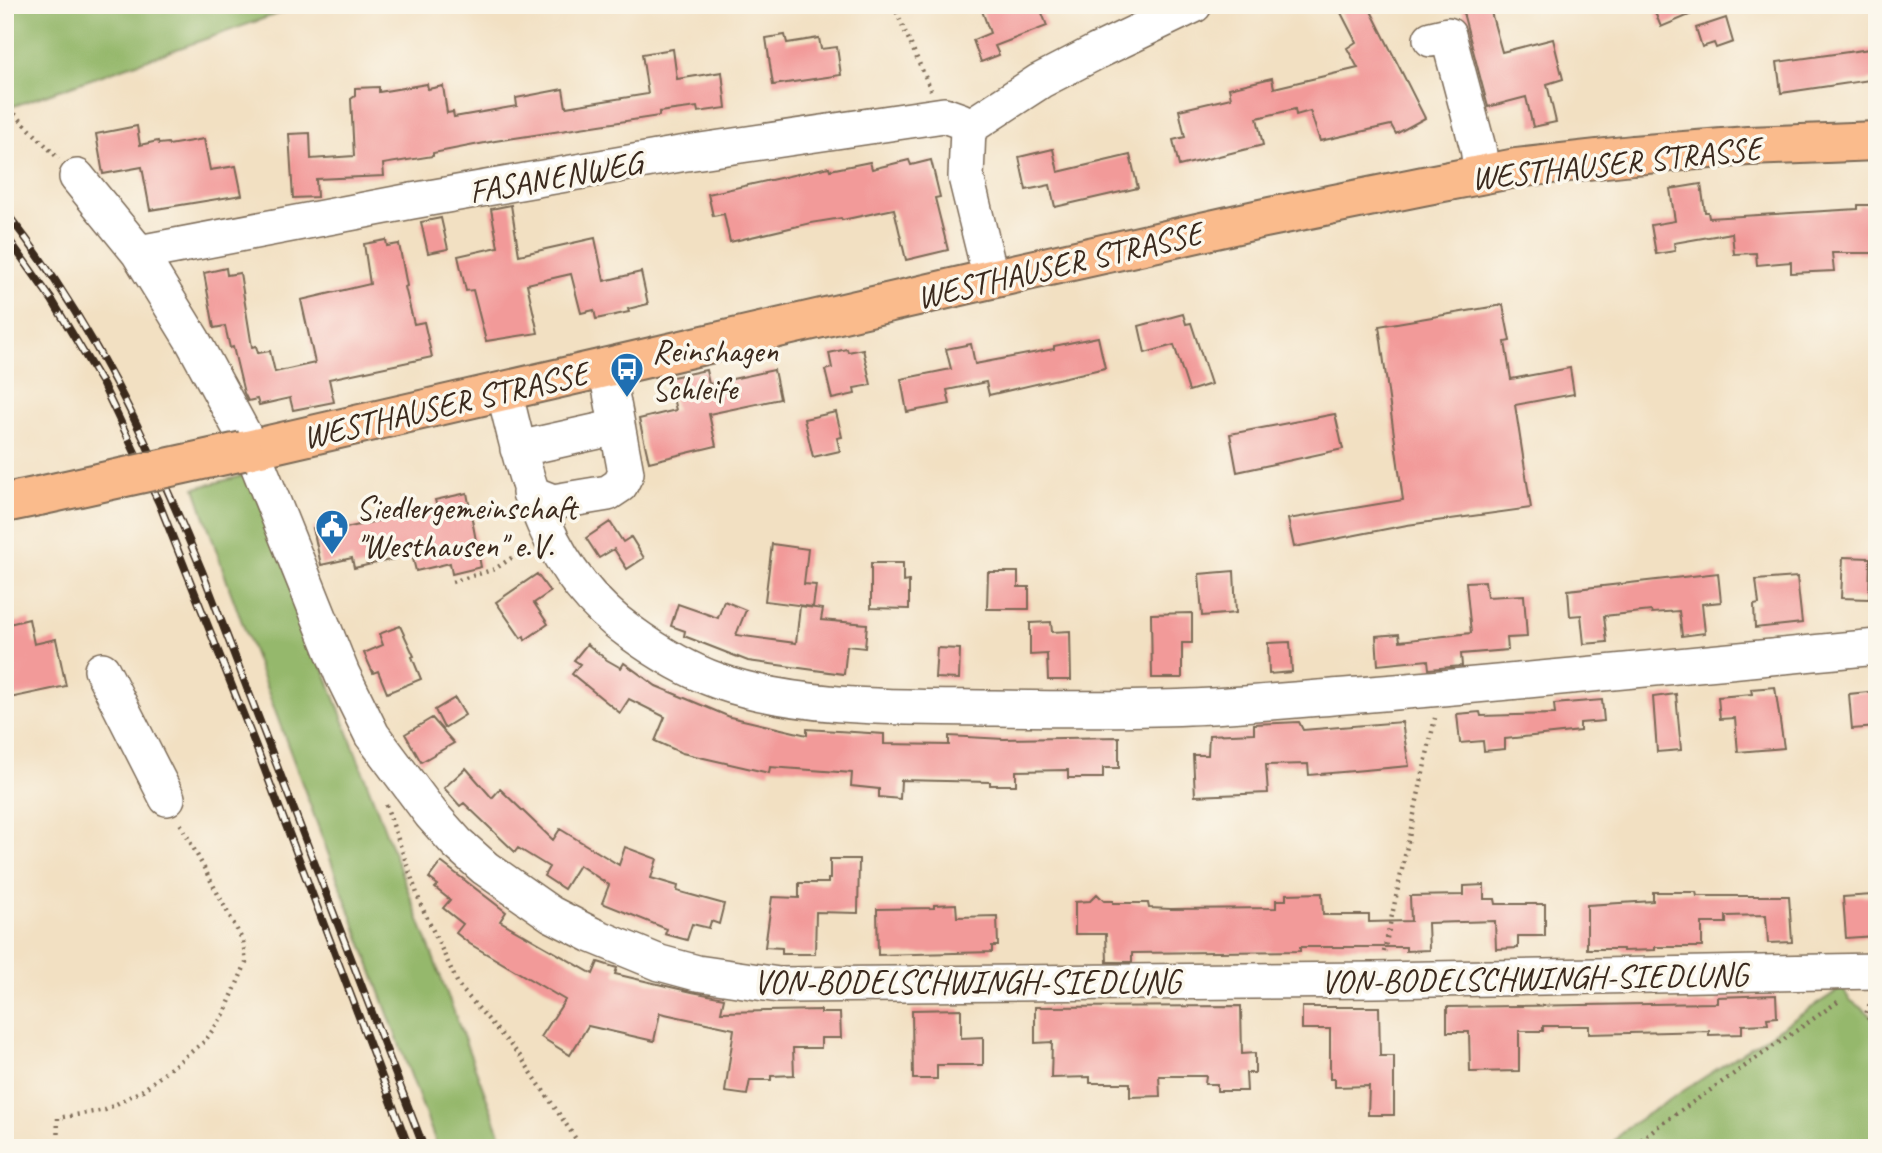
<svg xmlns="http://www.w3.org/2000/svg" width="1882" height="1153" viewBox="0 0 1882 1153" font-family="Caveat,sans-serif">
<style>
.forest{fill:#95b86c;stroke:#687145;stroke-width:2}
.building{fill:#f29a99}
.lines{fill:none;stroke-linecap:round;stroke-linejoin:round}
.minor-casing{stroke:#7b6a57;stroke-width:38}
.major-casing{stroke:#7b6a57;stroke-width:42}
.path{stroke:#7b6a57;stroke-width:4.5;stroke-dasharray:2 5;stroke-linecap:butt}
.minor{stroke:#fff;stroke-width:35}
.major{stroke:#fabb8c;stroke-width:38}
.rail-casing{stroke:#3b2a1e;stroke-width:8}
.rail{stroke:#fbf7ec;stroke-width:5;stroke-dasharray:16;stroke-linecap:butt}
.major-bridge-casing{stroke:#7b6a57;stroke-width:42;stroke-linecap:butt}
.major-bridge{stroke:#fabb8c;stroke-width:38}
.labels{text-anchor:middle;stroke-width:7;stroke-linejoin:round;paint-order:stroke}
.street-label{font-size:33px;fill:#3b2a1e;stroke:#fbf7ec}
.poi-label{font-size:33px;fill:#3b2a1e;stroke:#fbf7ec;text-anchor:start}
</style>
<rect width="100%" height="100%" fill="#fbf7ec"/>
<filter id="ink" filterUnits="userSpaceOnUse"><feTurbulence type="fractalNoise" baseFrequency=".0143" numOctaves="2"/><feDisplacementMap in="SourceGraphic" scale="14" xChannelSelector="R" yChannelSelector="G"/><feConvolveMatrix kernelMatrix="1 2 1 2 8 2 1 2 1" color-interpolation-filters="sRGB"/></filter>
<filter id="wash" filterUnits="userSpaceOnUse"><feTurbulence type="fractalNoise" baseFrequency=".00686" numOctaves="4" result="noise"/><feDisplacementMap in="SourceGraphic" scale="28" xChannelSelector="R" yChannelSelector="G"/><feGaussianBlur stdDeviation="1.57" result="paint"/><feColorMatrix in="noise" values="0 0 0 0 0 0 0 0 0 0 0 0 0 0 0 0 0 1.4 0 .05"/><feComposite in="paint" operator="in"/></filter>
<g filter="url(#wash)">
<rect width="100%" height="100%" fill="#f2e0c2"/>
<path class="forest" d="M5,5H303L5,109Z
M250,474L501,1136L569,1148H438L230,590L195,488Z
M1842,988L1850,1000L1877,1019V1148H1608L1626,1128Z"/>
<g id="blocks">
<path class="building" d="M980,5H1039L1047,26L995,46L999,55L981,62L973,40L990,33Z
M1337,5H1368L1425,118L1396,134L1391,125L1320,141L1310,111L1296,115L1295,109L1257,118L1263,145L1179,166L1173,140L1185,137L1179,110L1231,98L1229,88L1272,78L1274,88L1358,68L1347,48L1356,42Z
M1461,5H1489L1502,52L1553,39L1563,79L1547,84L1556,122L1533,127L1526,97L1488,107Z
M1652,5H1713L1661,27Z
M1726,18L1733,42L1716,48L1714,43L1702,47L1696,28Z
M785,35L787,43L819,38L821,49L837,47L841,75L773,85L766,38Z
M1877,48V79L1781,93L1777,62Z
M673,49L677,79L722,72L726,108L698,112L697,107L659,112V116L495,141L433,153V156L383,164L384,176L316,179L317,197L293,198L289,134L310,133L311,159L354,156L351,99L355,96V88L379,87V92L427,84L428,89L443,86L447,113L453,112L454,117L517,106L516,98L563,89L566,107L648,94L642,54Z
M137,126L140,145L158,141L159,144L168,143L169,145L204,139L210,170L236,166L242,195L150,210L142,167L103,174L96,134Z
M1053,149L1058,172L1130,155L1138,188L1055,207L1050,185L1026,190L1019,157Z
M909,160L911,165L931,160L940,197L935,198L948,250L906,260L894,209L842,220L841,218L811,223L730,242L724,214L713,216L708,194L829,167L830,170L870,162L872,169Z
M1701,184L1705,212H1708L1709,218L1858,209V205H1877V253H1832L1834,271L1791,273V262L1757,265L1756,253L1734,254L1732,233L1674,243L1675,251L1656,254L1651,225L1675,221L1670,189Z
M511,205L519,255L595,238L604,281L641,272L648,304L628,309L629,312L596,319L594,310L581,313L571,274L527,284L538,333L486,341L473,290L466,291L458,256L498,247L491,209Z
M441,218L448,249L428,253L421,222Z
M386,240L387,246L399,244L407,286L405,287L414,324L424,322L432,357L329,379L334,402L293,410L290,398L259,405L257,399L248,401L244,393L233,347L230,348L225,326L214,328L204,273L226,268L227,275L240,273L252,347L256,346L258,353L270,351L275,372L315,363L301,300L370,284L364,244Z
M1503,305L1510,341L1505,342L1511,379L1570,368L1574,394L1515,405L1531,508L1407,525L1294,547L1288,519L1403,500L1379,326Z
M1183,314L1186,324L1191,323L1211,384L1189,391L1174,345L1145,353L1139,326Z
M1098,337L1105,368L989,395L986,382L947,390L950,404L907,412L901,379L951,369L946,349L971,344L975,364L1054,349V346Z
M847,349L848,352L863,349L871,385L854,388L855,394L832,399L825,370L832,368L829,353Z
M706,370L709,384L774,370L780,399L709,414L716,446L649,462L639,419L676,410L668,378Z
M836,412L842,437L837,438L840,451L813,457L804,419Z
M1335,414L1343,449L1237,472L1230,434Z
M467,493L481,567L452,574L450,563L416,571L412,555L354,568L352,558L321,565L313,528L344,521L346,528L437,507L435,500Z
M610,522L623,542L631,537L644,558L627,569L614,549L599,558L586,538Z
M772,544L808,549L804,584L816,585L813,607L765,601Z
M1843,557L1870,558L1869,599L1841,598Z
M871,563H903V582L909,581V609L871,608Z
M1234,571L1236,613L1202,616L1199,574Z
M988,572H1018V587H1029V609H987Z
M1718,573L1721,602L1702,604L1705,633L1682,636L1679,611L1652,613L1651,611L1604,616L1607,642L1584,644L1581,615L1570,616L1568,590Z
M537,574L550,592L534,603L548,624L525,640L524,636L521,638L496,602Z
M1797,577L1802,623L1755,628L1754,605L1759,604L1756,580Z
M1485,581L1487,597L1524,595L1527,637L1507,638L1508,650L1461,654L1462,666L1429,669L1428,660L1378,665L1376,636L1399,634L1400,641L1471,633L1466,582Z
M724,601L746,610L736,635L796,643L800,606L823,609L821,620L867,624L865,648L847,646L844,674L748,661L684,636L685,631L671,626L678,604L718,618Z
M1192,613V643H1182V678H1152L1151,614Z
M29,619L34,644L56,639L66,686L5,699V625Z
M1051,622L1052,632L1070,631L1071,680H1048L1047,654L1030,655V623Z
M400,626L414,656L412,657L421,679L387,693L378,671L373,673L364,653L383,645L379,634Z
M1290,642L1292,672L1269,674L1268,643Z
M587,644L607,660L621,668L624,663L656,686L730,717L807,735V729L884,734V744L949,745V736L1004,739L1119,737V768H1103V778H1068V770L1016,771V785H990V782L901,780L900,799L879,797V789L851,786L852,773L770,767L769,773L682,753L655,741L665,717L629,699L620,713L572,674L580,664L574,660Z
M937,648L960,649L959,679L935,678Z
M1775,687L1784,748L1738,752L1735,718L1720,719L1718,697L1752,694L1751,689Z
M1877,691V727L1852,729L1849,694Z
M1676,694L1681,750L1657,752L1653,697Z
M455,698L465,715L444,728L435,710Z
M1602,700L1604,721L1580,723V731L1505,739V749L1484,751L1483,741L1460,743L1457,714L1480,712L1481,716L1555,714L1554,704Z
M432,718L454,743L421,762L405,734Z
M1299,722L1303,730L1402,722L1409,766L1309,775L1308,764L1266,765L1268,793L1195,796L1193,755H1208L1209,735L1254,733V724Z
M466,768L492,798L500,789L553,840L560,829L619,865L625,847L657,859L651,878L678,886L677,891L724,904L719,924L711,921L709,928L692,924L687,940L665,934L667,929L602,903L609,885L579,865L564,889L544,876L549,867L518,848L515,852L464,803L460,806L444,788Z
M830,859H859L858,913L816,912L815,954H782V948L765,947L772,897L799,898V883H828V879H830Z
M441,862L506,912L500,921L593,974L598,962L617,968L615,974L692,992L724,998L721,1012L821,1010V1013H840L841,1038H821V1048H793L794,1075L771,1076V1080H750L747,1095L725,1092L734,1029L660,1013L654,1041L588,1026L570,1055L541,1037L565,1000L470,944L456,933L463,924L443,908L450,900L435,888L438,885L429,878Z
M1484,885V899H1495L1496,904H1545V936H1518V948L1496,949L1495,921L1428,923L1429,950L1406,951V947H1300V951L1132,953V962H1107L1106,934H1075V902L1090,901L1097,894L1104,901H1113V903H1148L1149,908L1171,909L1276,908V900H1286V894L1322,893L1323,915H1369V922L1411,921L1410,896L1464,895V886Z
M1653,892H1696L1697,896H1789L1792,942L1768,943L1766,915L1726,916V923H1702V947H1655V950L1623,951V949H1587V905L1653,901Z
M1872,895L1875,936L1846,938L1843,897Z
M956,904L957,917L997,916L998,946H992V952L878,955L877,909L934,908V905Z
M1776,995L1777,1017L1767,1018L1768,1024L1742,1025V1034L1709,1035V1031L1589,1034V1026H1543V1031H1519V1071L1470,1072L1469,1032H1447V1007L1717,1003V997Z
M1241,1006L1242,1054L1255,1053V1073H1246L1247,1091H1217V1084H1205L1206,1076H1159L1160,1096L1130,1097V1083H1090V1077L1051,1078L1052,1042L1035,1043V1007Z
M1302,1007H1379L1380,1056H1394V1115H1368L1369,1086L1335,1087V1079H1330V1029H1302Z
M961,1009V1038L983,1037V1065H937V1079H913L912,1010Z"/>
</g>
</g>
<g filter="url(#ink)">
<use href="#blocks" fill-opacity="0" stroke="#7b6a57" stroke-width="2"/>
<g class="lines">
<defs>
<path id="minor" d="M1431,39L1448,35L1478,148L1482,174
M77,177L139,253L193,341L252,450L342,674L372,735L431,814L457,843L485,868L551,914L592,935L660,963L697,973L779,985L1376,980L1877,971
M139,253L412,201L680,154L944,115L961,121L968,128
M991,279L966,177L968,128L1040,81L1096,52L1194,5
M504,390C526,483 547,573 630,632C656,651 687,670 718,681C800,710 908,707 995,708C1059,709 1124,710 1189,707C1245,705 1302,699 1359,695C1532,681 1704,663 1877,647
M518,449L617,427
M530,493L553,502L608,493L620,485L626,473L606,366
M102,670L167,798"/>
<path id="major" d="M243,451L991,279L1260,219L1423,186L1516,168L1633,155L1748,146L1877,141
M5,503L39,496"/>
</defs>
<use href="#minor" class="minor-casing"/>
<use href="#major" class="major-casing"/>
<path class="path" d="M897,5V13L931,90
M5,104L59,159
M452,582L495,569L526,548
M386,805L421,905L459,986L520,1056L582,1148
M1384,952L1435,718
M1872,998L1866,1014L1877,1033
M57,1148L58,1118L105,1110L143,1090L205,1041L224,1014L246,963L243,941L180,823
M1630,1148L1657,1127L1839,1001"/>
<use href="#minor" class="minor"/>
<use href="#major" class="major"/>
<defs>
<path id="rail" d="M5,211C94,324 147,439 202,571L424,1148
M5,234L52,300L103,385L159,503L255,744L409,1148"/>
</defs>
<use href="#rail" class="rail-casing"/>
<use href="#rail" class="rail"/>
<defs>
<path id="major-bridge" d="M39,496L243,451"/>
</defs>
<use href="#major-bridge" class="major-bridge-casing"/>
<use href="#major-bridge" class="major-bridge"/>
</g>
</g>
<defs>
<symbol id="bus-pin" viewBox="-11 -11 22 30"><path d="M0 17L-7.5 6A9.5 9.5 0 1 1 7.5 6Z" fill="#1f6fb2" stroke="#fbf7ec"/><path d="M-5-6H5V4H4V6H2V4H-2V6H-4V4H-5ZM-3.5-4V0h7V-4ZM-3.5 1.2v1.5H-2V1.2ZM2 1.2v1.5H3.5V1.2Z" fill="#fff"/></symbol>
<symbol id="civic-pin" viewBox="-11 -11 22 30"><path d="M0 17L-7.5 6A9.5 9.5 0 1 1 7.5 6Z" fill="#1f6fb2" stroke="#fbf7ec"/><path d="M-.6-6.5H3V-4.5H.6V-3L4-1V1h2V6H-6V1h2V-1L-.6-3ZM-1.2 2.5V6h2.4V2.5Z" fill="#fff"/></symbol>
</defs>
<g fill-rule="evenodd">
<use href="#bus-pin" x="608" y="350" width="38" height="52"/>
<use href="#civic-pin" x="313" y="507" width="38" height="52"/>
</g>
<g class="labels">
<g class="street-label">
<text transform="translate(1616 162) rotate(-6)" y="12">WESTHAUSER STRASSE</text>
<text transform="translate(555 176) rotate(-10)" y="12">FASANENWEG</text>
<text transform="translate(1059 264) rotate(-13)" y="12">WESTHAUSER STRASSE</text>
<text transform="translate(445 404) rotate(-13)" y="12">WESTHAUSER STRASSE</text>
<text transform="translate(1534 977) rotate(-1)" y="12">VON-BODELSCHWINGH-SIEDLUNG</text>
<text x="967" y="993">VON-BODELSCHWINGH-SIEDLUNG</text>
</g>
<g class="poi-label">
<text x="652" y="362">Reinshagen<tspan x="652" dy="38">Schleife</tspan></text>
<text x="356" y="519">Siedlergemeinschaft<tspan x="356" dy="38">"Westhausen" e.V.</tspan></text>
</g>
</g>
<rect width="1882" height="1153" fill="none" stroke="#fbf7ec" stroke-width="28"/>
</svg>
